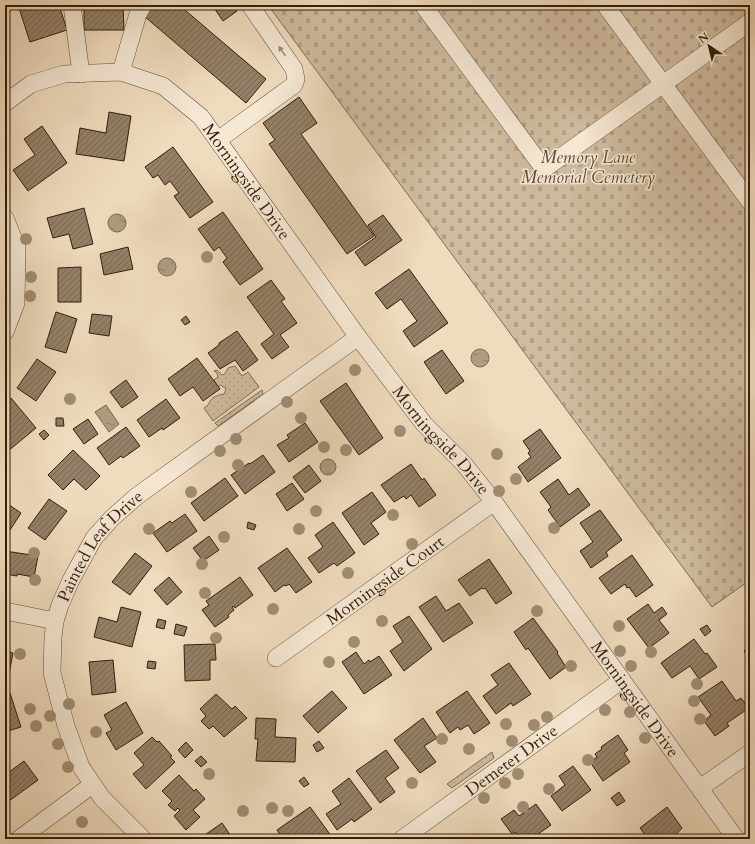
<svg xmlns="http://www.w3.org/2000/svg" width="755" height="844" viewBox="0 0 755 844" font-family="Cardo,serif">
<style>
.grass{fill:url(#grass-dots);stroke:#806c55}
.cemetery{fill:url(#cemetery-stones);stroke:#806c55}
.water{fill:url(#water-ripples);stroke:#7c6951}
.building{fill:url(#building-hatch);stroke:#311e0b}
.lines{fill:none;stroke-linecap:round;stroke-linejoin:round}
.minor-casing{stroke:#604d38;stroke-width:18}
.minor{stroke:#f5e8d4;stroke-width:17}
.tree{fill:#a08d73}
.oneway{fill:#9d8d7a}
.labels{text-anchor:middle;stroke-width:3;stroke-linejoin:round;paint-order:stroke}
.park-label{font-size:17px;font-style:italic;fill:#604d37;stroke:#f5e8d4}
.street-label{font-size:17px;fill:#311e0b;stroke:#f5e8d4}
</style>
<defs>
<pattern id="grass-dots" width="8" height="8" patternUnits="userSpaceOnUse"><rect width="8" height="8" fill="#cfbb9f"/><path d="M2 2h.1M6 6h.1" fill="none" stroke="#b2a088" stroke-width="1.8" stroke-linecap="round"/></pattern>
<pattern id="cemetery-stones" width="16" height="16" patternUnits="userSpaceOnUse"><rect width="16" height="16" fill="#cfbb9f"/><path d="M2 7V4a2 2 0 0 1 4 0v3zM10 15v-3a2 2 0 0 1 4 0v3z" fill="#b2a088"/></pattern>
<pattern id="water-ripples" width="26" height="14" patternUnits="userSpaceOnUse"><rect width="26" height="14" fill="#ae9b80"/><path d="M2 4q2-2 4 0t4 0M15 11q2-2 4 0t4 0" fill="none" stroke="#8e7e67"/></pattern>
<pattern id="building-hatch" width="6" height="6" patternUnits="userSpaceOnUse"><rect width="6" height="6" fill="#948068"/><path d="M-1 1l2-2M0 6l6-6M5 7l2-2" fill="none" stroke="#796854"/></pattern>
</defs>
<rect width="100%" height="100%" fill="#efdbbd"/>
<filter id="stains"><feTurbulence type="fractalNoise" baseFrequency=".005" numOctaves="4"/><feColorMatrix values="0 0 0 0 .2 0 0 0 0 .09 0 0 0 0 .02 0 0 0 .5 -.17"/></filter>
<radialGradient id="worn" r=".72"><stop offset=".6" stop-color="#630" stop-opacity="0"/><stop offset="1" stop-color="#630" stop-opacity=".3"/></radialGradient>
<path class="grass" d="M235,366L242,376L248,372L259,387L213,421L204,408L208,405C212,397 214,396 224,394L226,389L221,385L218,387L214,380L218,377L217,373L214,371L217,370L222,375L225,374L228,368Z
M262,390L263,394L218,426L215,423Z
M492,752L494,758L452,788L447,784Z"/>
<path class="cemetery" d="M268,5H750V580L712,607Z"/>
<path class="water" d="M108 223a9 9 0 1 1 18 0a9 9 0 1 1-18 0Z
M158 267a9 9 0 1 1 18 0a9 9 0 1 1-18 0Z
M471 358a9 9 0 1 1 18 0a9 9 0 1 1-18 0Z
M106,405L119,424L109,432L95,412Z
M320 467a8 8 0 1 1 16 0a8 8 0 1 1-16 0Z"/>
<path class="building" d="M18,5H59L67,30L30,42Z
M84,5H123L124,30H84Z
M154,5H179L266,79L246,103L144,16Z
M212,5H232L237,11L223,21Z
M299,97L317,123L301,134L374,236L347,254L269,144L275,140L263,123Z
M109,112L131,116L124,161L76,154L80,128L106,133Z
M42,126L67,163L28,191L13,170L35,155L24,139Z
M173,147L213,202L190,218L174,196L179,193L170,181L165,185L158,175L153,178L145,167Z
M84,208L93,244L73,249L69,234L53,238L47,218Z
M223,212L263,269L240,285L223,262L227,258L219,247L214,251L198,229Z
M383,215L402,240L365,266L355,252L376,237L368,225Z
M128,247L133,269L104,275L100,254Z
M81,267V302H58V268Z
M409,269L448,323L414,347L403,331L417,321L401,299L387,309L375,293Z
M271,280L285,299L281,301L297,323L280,335L289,347L272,359L261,344L274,334L247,297Z
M56,312L77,319L66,353L45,347Z
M92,314L112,316L109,336L89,333Z
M186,316L190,322L185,325L181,320Z
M237,331L258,360L243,371L235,360L220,369L208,353L219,345V343Z
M442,350L464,381L446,394L424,362Z
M197,358L220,389L203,401L193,387L180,396L168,379Z
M37,359L56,372L36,401L17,388Z
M126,380L138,397L122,408L110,392Z
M346,383L383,438L359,455L320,401Z
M11,398L36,428L8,451L5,448V403Z
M166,399L180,418L163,430L162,428L149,437L137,420Z
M56,418H63L64,426H56Z
M88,419L98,434L84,444L73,429Z
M305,423L318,442L289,462L277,445L289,438L287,435Z
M126,427L140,446L123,458L121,456L109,465L97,448Z
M540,429L561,458L528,482L518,467L531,457L528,453L530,451L523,441Z
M44,430L49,435L44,440L39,434Z
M73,450L100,476L86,490L74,479L63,490L48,475Z
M263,455L275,472L245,494L231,475L249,463L250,464Z
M411,464L422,480L424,478L436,495L419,507L411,495L406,499L404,496L394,502L381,485Z
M309,465L321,481L305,493L293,477Z
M225,478L238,496L204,521L191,503Z
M558,479L569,495L578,488L590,505L560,527L548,510L551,507L540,492Z
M292,483L304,499L287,511L276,494Z
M372,492L386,512L371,523L379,534L364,545L342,513Z
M49,499L67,511L45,540L28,528Z
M5,502L21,513L10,530L5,526Z
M600,510L622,540L606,552L608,556L591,568L580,551L593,542L580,523Z
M185,514L197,531L167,552L153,533L170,521L172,523Z
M248,522L256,525L254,530L247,528Z
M333,522L355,553L337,566L334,563L319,573L308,558L323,547L315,535Z
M209,536L219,550L203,561L193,548Z
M287,548L312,582L296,593L289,584L286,586L284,585L275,592L258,568Z
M5,551L38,556L34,577L17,574V576L5,574Z
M135,553L152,566L130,595L112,582Z
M632,555L653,585L636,597L629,587L627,588L625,584L611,594L599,578Z
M489,559L512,593L496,604L485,588L483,589L482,588L470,596L458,580Z
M169,577L182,592L167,605L154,590Z
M240,577L253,595L235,608L234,606L232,607L234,610L228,615L229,617L215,627L202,610L209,605L206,601Z
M436,596L446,611L459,603L473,623L443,642L419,607Z
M648,604L654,613L662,607L667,614L659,620L669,633L649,648L627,619Z
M121,607L141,612L132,647L94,637L99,617L117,622Z
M409,616L432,649L404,671L390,651L403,642L393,626Z
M533,618L558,652L557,653L566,667L550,679L528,648L526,650L514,632Z
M158,619L166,621L164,629L156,627Z
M176,624L187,627L184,636L174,634Z
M707,625L711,631L705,636L700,629Z
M694,639L705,654L707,653L717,667L699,679L690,666L672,678L661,663Z
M215,644L216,660H210V680L185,681L184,645Z
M750,647V660L744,651Z
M5,651L13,653L9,674L5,673Z
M356,652L364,664L369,660L370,662L379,656L392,675L364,694L342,662Z
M113,660L116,692L92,695L89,662Z
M148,661L156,662L155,669L147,668Z
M509,663L531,694L513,706L511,703L496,714L483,696L498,685L491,675Z
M722,681L736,701L741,698L749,708L727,723L729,726L715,736L704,721L711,715L698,697Z
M332,691L347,708L318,733L303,716Z
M467,691L490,723L474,734L468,725L460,730L458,727L450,733L436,712Z
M10,693L21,727L5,732V695Z
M216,694L232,709L235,706L247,718L224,737L213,726L209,729L201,721L206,716L200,709Z
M126,702L143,733L116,750L106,733L112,730L104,715Z
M256,718L276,719L275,737L296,738L295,762L256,761L258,739H255Z
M423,718L437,738L424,746L436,762L420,773L394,740Z
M618,735L628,750L624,753L630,762L603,781L590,762L597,757L595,754L602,749L601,747Z
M152,737L157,742L159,741L172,756L170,757L175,762L146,789L133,774L144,765L134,753Z
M319,741L324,748L317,752L313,745Z
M186,742L193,750L185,758L178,750Z
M386,750L399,768L385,778L395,792L380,803L356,771Z
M201,756L207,762L201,767L195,761Z
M24,761L38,780L9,801L5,795V775Z
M573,766L591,790L562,811L551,796L565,785L559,776Z
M179,775L194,791L196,789L205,799L193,810L200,817L186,830L174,816L180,810L178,808L175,811L168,805L172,801L162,791Z
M304,777L309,784L304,787L299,781Z
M349,778L372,809L354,822L352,819L337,830L326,814L341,804L332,791Z
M619,792L625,801L617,806L611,798Z
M536,804L551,825L531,839H520L515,832L512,834L501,819L514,810L519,816Z
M310,807L332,837L329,839H311L308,835L303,839H283L277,830Z
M667,807L682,828L672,839H648L640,828Z
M222,823L233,839H199Z"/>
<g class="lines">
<defs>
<g id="minor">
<path d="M72,5L81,74"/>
<path d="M423,5L544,169L750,22"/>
<path d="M605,5L750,202"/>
<path d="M121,72L138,14L143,5"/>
<path id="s1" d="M5,103L31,84L64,74L121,72L163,86L201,117L358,337L424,424L464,464L494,502L736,839"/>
<path d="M218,140L294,85L296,79L294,69L250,5"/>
<path d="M5,218L17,248L16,303L5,332"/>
<path d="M5,611L55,621"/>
<path id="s2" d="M276,658L494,502"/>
<path d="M700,788L750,753"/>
<path d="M19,839L92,785"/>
<path id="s3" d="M143,839L102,798L81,767L66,726L52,673L53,637L55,621L60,605L71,580L94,538L112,518L137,496L358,337"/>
<path id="s4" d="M402,839L622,680"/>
</g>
</defs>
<use href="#minor" class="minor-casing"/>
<use href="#minor" class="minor"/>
</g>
<g class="tree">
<circle cx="26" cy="239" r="6"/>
<circle cx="207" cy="257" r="6"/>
<circle cx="31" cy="277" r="6"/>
<circle cx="30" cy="296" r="6"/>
<circle cx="355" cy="370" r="6"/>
<circle cx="70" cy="399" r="6"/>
<circle cx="287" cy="402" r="6"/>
<circle cx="301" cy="418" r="6"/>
<circle cx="400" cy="431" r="6"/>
<circle cx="236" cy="439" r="6"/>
<circle cx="324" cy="447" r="6"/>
<circle cx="346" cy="450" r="6"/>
<circle cx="220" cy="451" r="6"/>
<circle cx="497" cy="454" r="6"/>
<circle cx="238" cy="465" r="6"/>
<circle cx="516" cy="479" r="6"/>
<circle cx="499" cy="491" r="6"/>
<circle cx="191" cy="492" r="6"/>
<circle cx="316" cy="511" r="6"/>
<circle cx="393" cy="515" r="6"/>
<circle cx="554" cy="528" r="6"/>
<circle cx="149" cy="529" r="6"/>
<circle cx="299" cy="529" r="6"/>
<circle cx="224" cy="537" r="6"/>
<circle cx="412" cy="544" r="6"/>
<circle cx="34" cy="553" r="6"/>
<circle cx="202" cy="564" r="6"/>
<circle cx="348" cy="573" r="6"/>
<circle cx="35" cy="580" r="6"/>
<circle cx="205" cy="593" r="6"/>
<circle cx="273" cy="609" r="6"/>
<circle cx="537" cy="611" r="6"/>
<circle cx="382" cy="621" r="6"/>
<circle cx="619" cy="626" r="6"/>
<circle cx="216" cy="638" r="6"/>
<circle cx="354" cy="642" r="6"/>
<circle cx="620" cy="651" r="6"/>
<circle cx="651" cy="652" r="6"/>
<circle cx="20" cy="654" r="6"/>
<circle cx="329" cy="662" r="6"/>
<circle cx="571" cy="666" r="6"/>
<circle cx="631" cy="666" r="6"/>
<circle cx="697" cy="684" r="6"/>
<circle cx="694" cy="701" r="6"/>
<circle cx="69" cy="704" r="6"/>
<circle cx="30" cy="709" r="6"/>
<circle cx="605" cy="710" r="6"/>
<circle cx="630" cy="712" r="6"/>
<circle cx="50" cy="716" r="6"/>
<circle cx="547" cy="717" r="6"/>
<circle cx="700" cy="719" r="6"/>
<circle cx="506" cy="724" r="6"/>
<circle cx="534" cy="725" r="6"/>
<circle cx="36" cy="726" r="6"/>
<circle cx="96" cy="732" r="6"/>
<circle cx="645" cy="738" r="6"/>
<circle cx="442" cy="739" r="6"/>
<circle cx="512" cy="741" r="6"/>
<circle cx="58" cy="744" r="6"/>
<circle cx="469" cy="749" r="6"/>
<circle cx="588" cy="760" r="6"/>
<circle cx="68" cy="767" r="6"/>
<circle cx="209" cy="774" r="6"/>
<circle cx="518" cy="774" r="6"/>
<circle cx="412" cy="783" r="6"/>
<circle cx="505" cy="783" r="6"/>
<circle cx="549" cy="789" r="6"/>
<circle cx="484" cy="798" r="6"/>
<circle cx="523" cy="807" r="6"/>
<circle cx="272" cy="808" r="6"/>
<circle cx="243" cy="811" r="6"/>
<circle cx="288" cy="811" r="6"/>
<circle cx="82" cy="822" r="6"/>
</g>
<defs><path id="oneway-solid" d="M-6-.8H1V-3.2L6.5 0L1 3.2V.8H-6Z"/></defs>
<use class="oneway" href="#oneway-solid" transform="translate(282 51) rotate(-125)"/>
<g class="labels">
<g class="park-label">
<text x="588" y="163">Memory Lane<tspan x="588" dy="20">Memorial Cemetery</tspan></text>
</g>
<g class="street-label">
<text dy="6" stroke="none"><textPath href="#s1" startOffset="296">Morningside Drive</textPath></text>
<text dy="6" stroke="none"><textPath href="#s1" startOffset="620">Morningside Drive</textPath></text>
<text dy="6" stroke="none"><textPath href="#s3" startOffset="335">Painted Leaf Drive</textPath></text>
<text dy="6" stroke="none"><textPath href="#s2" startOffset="134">Morningside Court</textPath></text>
<text dy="6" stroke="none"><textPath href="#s1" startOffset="944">Morningside Drive</textPath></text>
<text dy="6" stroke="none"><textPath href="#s4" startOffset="135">Demeter Drive</textPath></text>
</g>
</g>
<rect width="755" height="844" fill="none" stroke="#efdbbd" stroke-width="20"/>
<rect x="6" y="6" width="743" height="832" fill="none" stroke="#311e0b" stroke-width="2"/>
<rect x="10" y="10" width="735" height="824" fill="none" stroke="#311e0b"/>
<g transform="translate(709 46) rotate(325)" stroke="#f5e8d4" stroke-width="3" paint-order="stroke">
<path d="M0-3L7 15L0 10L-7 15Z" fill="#311e0b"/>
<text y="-6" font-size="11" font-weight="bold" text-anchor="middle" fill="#311e0b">N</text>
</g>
<rect width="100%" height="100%" filter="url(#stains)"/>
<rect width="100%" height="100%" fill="url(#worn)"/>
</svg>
